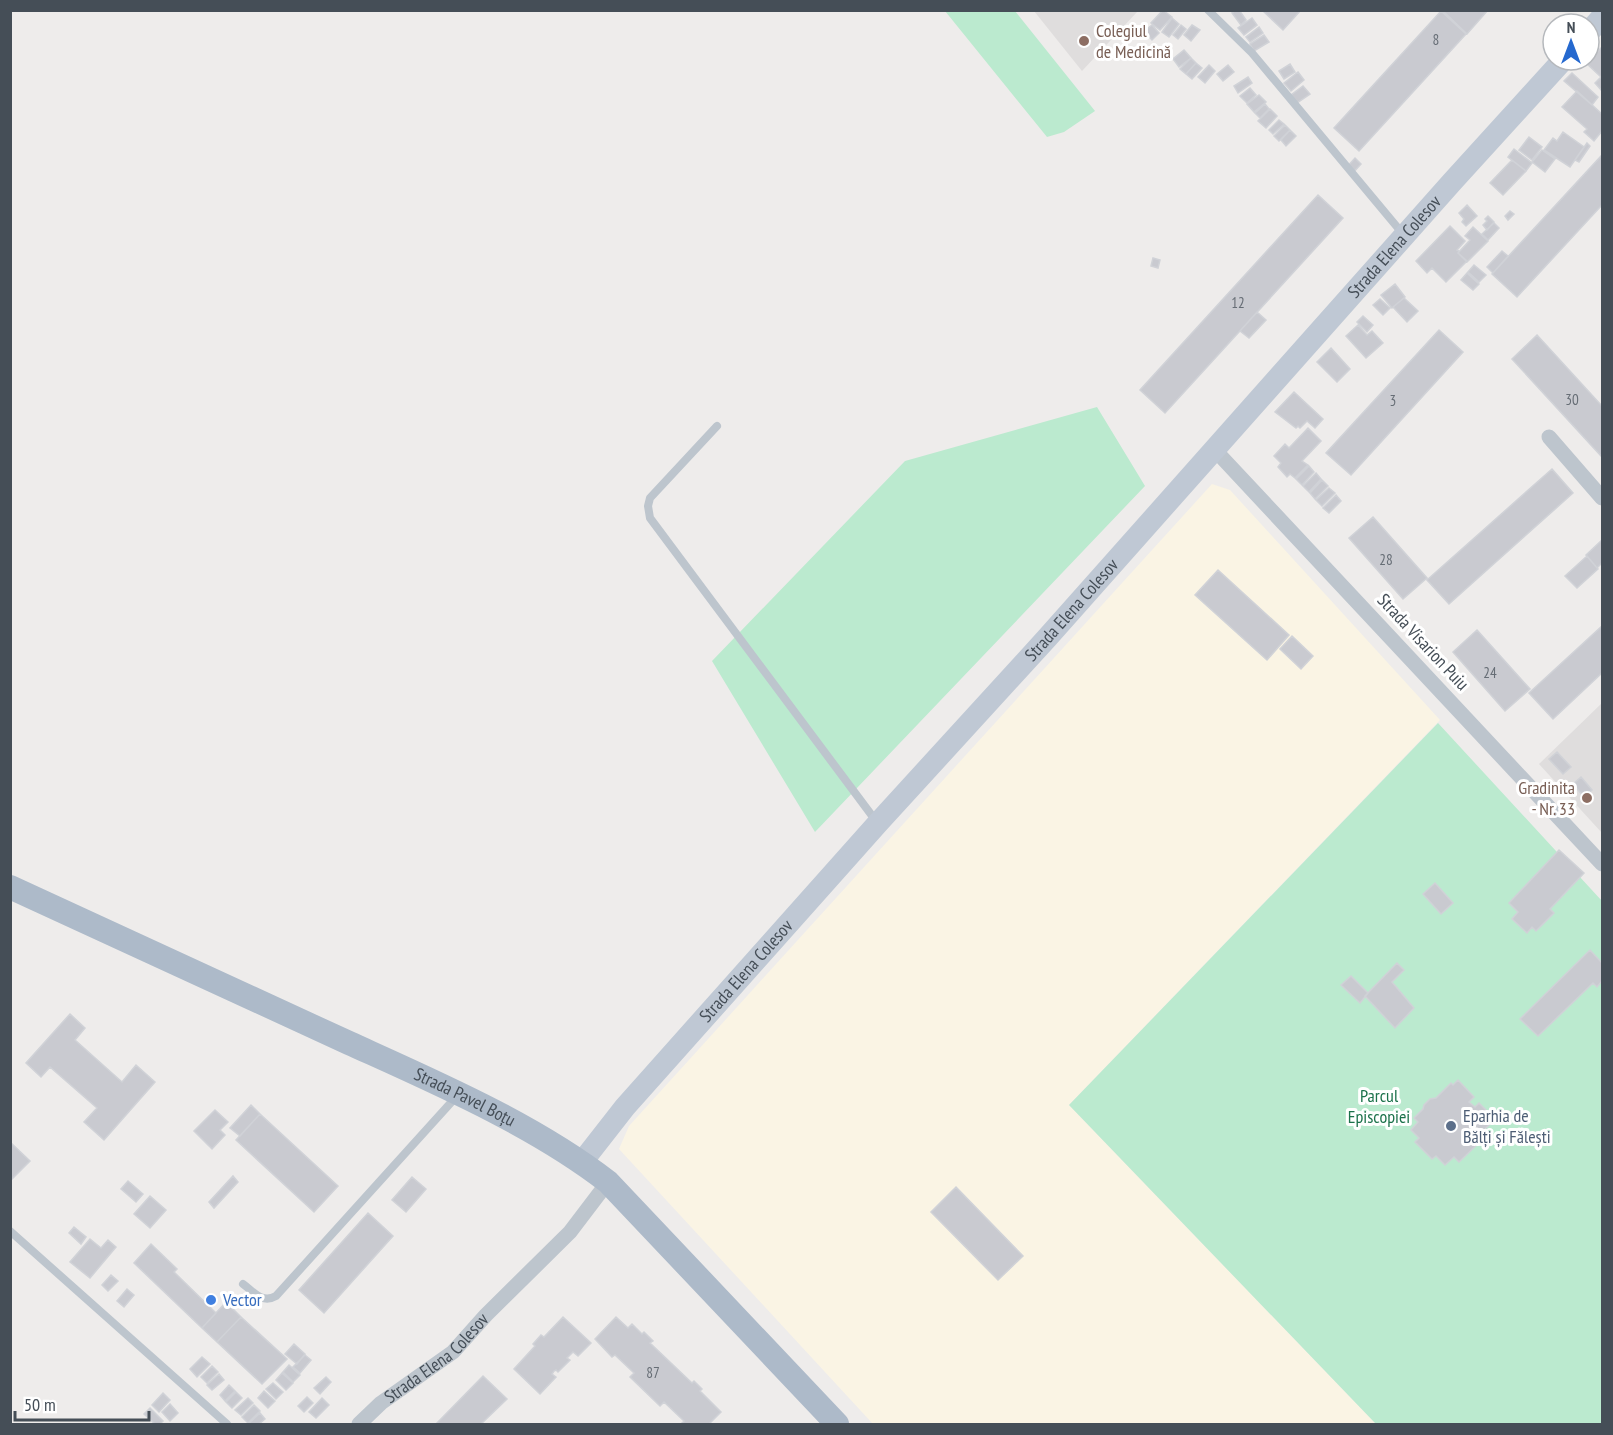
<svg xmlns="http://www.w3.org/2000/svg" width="1613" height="1435" viewBox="0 0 1613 1435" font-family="'PT Sans Narrow',sans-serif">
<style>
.commercial{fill:#faf4e4}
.education{fill:#dfdddd}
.green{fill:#bbeacf}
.building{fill:#c9cad0;stroke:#d0d2d7;stroke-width:1.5}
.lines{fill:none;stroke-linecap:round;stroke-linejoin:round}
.lane{stroke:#bdc5cd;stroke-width:8}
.street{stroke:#bdc5cd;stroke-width:15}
.secondary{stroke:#bfc8d4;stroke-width:22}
.primary{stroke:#adbac9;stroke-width:24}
.education-dot{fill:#8d6e63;stroke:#fff;stroke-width:2}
.service-dot{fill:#5c6f8a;stroke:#fff;stroke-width:2}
.shop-dot{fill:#3f7fe0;stroke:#fff;stroke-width:2}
.labels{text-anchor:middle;stroke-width:6;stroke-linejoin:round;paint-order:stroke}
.number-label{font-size:15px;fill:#666d75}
.education-label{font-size:18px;fill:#785e54;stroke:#fff;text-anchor:start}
.street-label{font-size:18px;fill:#454e57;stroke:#fff}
.park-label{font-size:18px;fill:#1c724b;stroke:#fff}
.service-label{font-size:18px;fill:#4e5e75;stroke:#fff;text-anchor:start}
.shop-label{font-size:18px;fill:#366cbe;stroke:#fff;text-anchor:start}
</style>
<rect width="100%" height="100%" fill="#eeeceb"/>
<path class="commercial" d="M1212,484L1230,490L1440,720L1069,1105L1376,1424H873L619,1149L629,1126Z"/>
<path class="education" d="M1034,11H1138L1082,71Z
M1602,703V833L1539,764Z"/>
<path class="green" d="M945,11H1015L1095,111L1064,132L1047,137Z
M1097,407L1145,486L815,832L712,661L905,461Z
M1438,723L1602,901V1424H1376L1069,1105Z"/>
<path class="building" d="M1163,10L1172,17L1160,30L1151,23Z
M1236,10H1239L1246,20L1241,25L1232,13Z
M1262,10H1301L1283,30Z
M1442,10H1488L1467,34Z
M1441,11L1466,34L1359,151L1334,128Z
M1172,18L1179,24L1169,37L1162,32Z
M1252,18L1257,25L1244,35L1238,28Z
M1152,25L1159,33L1152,40L1144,31Z
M1181,25L1186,29L1178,39L1173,35Z
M1192,25L1200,30L1191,41L1184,35Z
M1259,27L1263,33L1250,42L1246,37Z
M1264,35L1269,42L1254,51L1250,44Z
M1602,47V91L1595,83L1601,77L1586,63Z
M1184,50L1191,58L1179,67L1173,59Z
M1191,58L1196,63L1186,74L1180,69Z
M1196,63L1202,68L1192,79L1186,74Z
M1290,64L1295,72L1284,79L1279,71Z
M1209,65L1215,71L1205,83L1198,77Z
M1228,65L1234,72L1223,81L1217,74Z
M1298,72L1304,80L1291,91L1284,83Z
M1572,73L1598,97L1592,105L1564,81Z
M1248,77L1252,83L1238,93L1234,86Z
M1303,86L1310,94L1297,103L1291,95Z
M1250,88L1256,95L1247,103L1240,96Z
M1577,91L1602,114V131L1594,141L1584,132L1587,129L1562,107Z
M1259,95L1266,102L1254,112L1247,104Z
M1265,104L1269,109L1260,118L1255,113Z
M1270,109L1277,116L1266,128L1258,121Z
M1279,120L1284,124L1273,134L1269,130Z
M1285,125L1290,130L1279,141L1274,136Z
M1290,130L1296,136L1286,146L1281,140Z
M1563,132L1584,147L1570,167L1544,150L1553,138L1557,141Z
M1529,137L1542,147L1532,160L1519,150Z
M1587,143L1590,146L1579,162L1575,160Z
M1514,149L1532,163L1526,171L1508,157Z
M1542,150L1555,159L1545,172L1532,162Z
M1602,155V205L1517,297L1492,274Z
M1355,158L1361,164L1352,174L1346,168Z
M1512,160L1526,171L1503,195L1490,183Z
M1318,195L1343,218L1165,413L1140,390Z
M1467,205L1477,216L1466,226L1462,222L1464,219L1459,213Z
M1510,211L1514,214L1508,220L1505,216Z
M1488,216L1494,222L1487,230L1483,225L1487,221L1485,219Z
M1494,223L1499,228L1488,240L1482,234Z
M1450,226L1465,241L1457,250L1459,251L1458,253L1467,261L1446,282L1432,268L1427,273L1416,261Z
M1473,227L1488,241L1467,262L1458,253L1470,240L1465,236Z
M1502,251L1508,256L1493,273L1487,267Z
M1153,258L1160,260L1158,268L1151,266Z
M1474,265L1486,275L1479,282L1468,272Z
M1467,273L1479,284L1473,290L1461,280Z
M1395,284L1405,297L1392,308L1381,295Z
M1404,298L1418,311L1407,322L1393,307Z
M1380,299L1390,308L1383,315L1373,305Z
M1257,312L1266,320L1249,338L1240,331Z
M1363,316L1373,325L1367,332L1357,322Z
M1358,325L1367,335L1372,331L1383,343L1366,358L1346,336Z
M1439,330L1463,352L1351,475L1326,453Z
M1537,335L1602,406V457L1512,359Z
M1331,348L1350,369L1337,382L1317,362Z
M1294,392L1323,419L1315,428L1307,421L1300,428L1298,426L1296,428L1275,412Z
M1308,428L1321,441L1302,461L1308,465L1295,478L1290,474L1287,477L1278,467L1281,463L1274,456L1285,444L1289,448Z
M1309,466L1314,472L1302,485L1296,479Z
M1552,469L1573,493L1449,604L1427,580Z
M1316,473L1321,479L1309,492L1303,486Z
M1322,480L1328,486L1315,499L1310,493Z
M1329,488L1335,493L1322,506L1316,500Z
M1336,495L1341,501L1329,513L1323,508Z
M1373,517L1427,578L1403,599L1349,538Z
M1602,540V563L1597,568L1586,555Z
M1587,556L1598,569L1577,588L1565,576Z
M1218,570L1289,635L1267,660L1195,595Z
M1602,626V673L1553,719L1529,693Z
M1477,630L1530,689L1505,711L1453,652Z
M1292,636L1313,656L1301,669L1280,649Z
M1557,752L1571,767L1563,774L1549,759Z
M1581,777L1592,790L1584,797L1573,784Z
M1559,850L1584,873L1550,909L1554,913L1536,931L1532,927L1527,933L1512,919L1518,912L1509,903Z
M1435,883L1453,903L1441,914L1423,894Z
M1590,950L1602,963V981L1597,987L1593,983L1538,1036L1520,1019Z
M1397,963L1404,970L1392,982L1414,1008L1395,1028L1365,996Z
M1351,976L1368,993L1360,1003L1341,985Z
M70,1014L85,1028L75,1040L122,1082L136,1065L155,1082L104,1140L84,1122L97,1108L50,1067L41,1077L26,1063Z
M1458,1080L1474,1097L1469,1102L1475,1107L1479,1103L1495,1119L1481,1133L1485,1137L1459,1162L1454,1157L1445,1165L1436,1156L1432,1159L1415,1142L1419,1138L1411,1130L1418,1122L1414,1118L1423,1109L1424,1105L1430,1099L1436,1098L1451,1083L1453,1085Z
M251,1105L260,1114L240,1136L230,1128Z
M215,1110L228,1122L220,1130L225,1135L212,1149L194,1131Z
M260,1114L338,1186L314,1212L236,1140Z
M10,1142L30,1161L10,1181Z
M233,1176L238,1182L214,1208L209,1202Z
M412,1177L426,1189L406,1212L392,1200Z
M128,1181L143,1194L136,1202L121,1189Z
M956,1187L1023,1256L998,1280L931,1212Z
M150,1196L166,1210L150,1228L134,1214Z
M368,1213L393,1236L324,1313L299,1290Z
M74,1227L86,1237L81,1244L69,1233Z
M90,1239L101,1248L108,1240L116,1247L90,1278L70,1262Z
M151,1244L177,1269L174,1272L216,1313L202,1328L134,1263Z
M111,1275L118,1281L108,1291L102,1285Z
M127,1289L134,1295L124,1307L117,1301Z
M226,1302L241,1317L217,1342L202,1328Z
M241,1317L287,1359L262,1384L217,1342Z
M563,1317L591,1343L578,1356L573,1352L567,1358L570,1360L558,1372L556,1370L554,1371L552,1374L556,1377L540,1394L514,1369L535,1346L533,1344L541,1335L544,1337Z
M616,1317L628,1328L632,1324L642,1334L644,1332L653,1341L650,1343L692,1383L694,1381L702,1389L700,1391L721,1412L709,1424H681L684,1421L664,1402L660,1406L630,1377L634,1373L615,1355L612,1357L595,1339Z
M294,1344L305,1354L297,1364L285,1354Z
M305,1355L311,1360L300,1373L293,1367Z
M202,1357L210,1364L197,1377L190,1369Z
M289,1365L300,1375L293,1382L283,1372Z
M212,1366L218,1372L207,1383L201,1377Z
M282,1373L293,1383L286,1390L276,1380Z
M219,1374L224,1380L212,1390L207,1385Z
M483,1376L507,1399L481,1424H436Z
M326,1377L331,1382L320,1394L314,1388Z
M273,1383L283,1392L276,1399L266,1389Z
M229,1385L235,1391L225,1401L220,1395Z
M264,1391L275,1401L268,1408L258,1398Z
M236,1392L242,1398L232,1408L226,1402Z
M163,1393L170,1400L159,1412L152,1405Z
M307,1397L313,1403L304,1412L298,1406Z
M248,1398L253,1403L241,1415L235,1410Z
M322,1398L329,1405L316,1418L309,1412Z
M170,1404L178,1413L170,1421L162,1412Z
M254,1405L260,1411L248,1423L242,1417Z
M150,1408L163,1421L160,1424H155L144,1414Z
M260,1413L265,1419L259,1424H248Z"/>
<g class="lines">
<path class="lane" d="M1208,10L1252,53L1403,234
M717,426L650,498L648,506L650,518L876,821
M10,1231L227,1424
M243,1284C254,1292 262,1304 276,1296L456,1097"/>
<g class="street">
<path d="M1549,437L1602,498"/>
<path d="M1214,449L1602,864"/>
<path id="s1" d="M359,1424L381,1403L453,1352L486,1315L570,1232L608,1182"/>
</g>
<g class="secondary">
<path d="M1589,32L1602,17"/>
<path id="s2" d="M582,1162L625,1107L878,823L1047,638L1452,182L1563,60"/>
</g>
<path class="primary" id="s3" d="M10,887C123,939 236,991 349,1043C435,1082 533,1124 608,1182L837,1424"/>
</g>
<g class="education-dot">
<circle cx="1084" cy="41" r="6"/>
<circle cx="1587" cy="798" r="6"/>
</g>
<circle class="service-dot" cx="1451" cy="1126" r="6"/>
<circle class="shop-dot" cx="211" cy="1300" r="6"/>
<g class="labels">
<g class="number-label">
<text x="1436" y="45">8</text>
<text x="1238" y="308">12</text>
<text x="1572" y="405">30</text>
<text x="1393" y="406">3</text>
<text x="1386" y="565">28</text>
<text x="1490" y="678">24</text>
<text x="653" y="1378">87</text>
</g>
<g class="education-label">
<text x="1096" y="37">Colegiul<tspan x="1096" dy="21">de Medicină</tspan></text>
<text x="1575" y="794" text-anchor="end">Gradinita<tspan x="1575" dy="21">- Nr. 33</tspan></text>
</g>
<g class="street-label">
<text dy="6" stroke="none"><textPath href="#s2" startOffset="1224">Strada Elena Colesov</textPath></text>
<text dy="6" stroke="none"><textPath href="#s2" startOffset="738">Strada Elena Colesov</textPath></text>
<text transform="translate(1423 642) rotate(47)" y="6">Strada Visarion Puiu</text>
<text dy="6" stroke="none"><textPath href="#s2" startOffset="252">Strada Elena Colesov</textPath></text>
<text dy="6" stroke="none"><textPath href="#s3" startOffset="501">Strada Pavel Boțu</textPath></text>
<text dy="6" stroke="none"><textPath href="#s1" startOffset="102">Strada Elena Colesov</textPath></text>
</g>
<g class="park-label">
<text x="1379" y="1102">Parcul<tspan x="1379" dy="21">Episcopiei</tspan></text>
</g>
<g class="service-label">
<text x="1463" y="1122">Eparhia de<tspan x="1463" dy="21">Bălți și Fălești</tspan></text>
</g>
<g class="shop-label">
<text x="223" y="1306">Vector</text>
</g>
</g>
<rect width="1613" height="1435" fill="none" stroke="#454e57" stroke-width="24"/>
<g transform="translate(1571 42)"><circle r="28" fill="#ffffff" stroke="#b5b8bc" stroke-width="1.5"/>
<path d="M0-4.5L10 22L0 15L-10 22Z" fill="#2569cf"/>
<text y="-9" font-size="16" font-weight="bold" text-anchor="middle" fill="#454e57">N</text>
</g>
<path d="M15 1411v9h134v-9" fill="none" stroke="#454e57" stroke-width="3"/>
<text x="24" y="1411" font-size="18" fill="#454e57" stroke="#ffffff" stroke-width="4.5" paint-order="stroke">50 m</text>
</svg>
